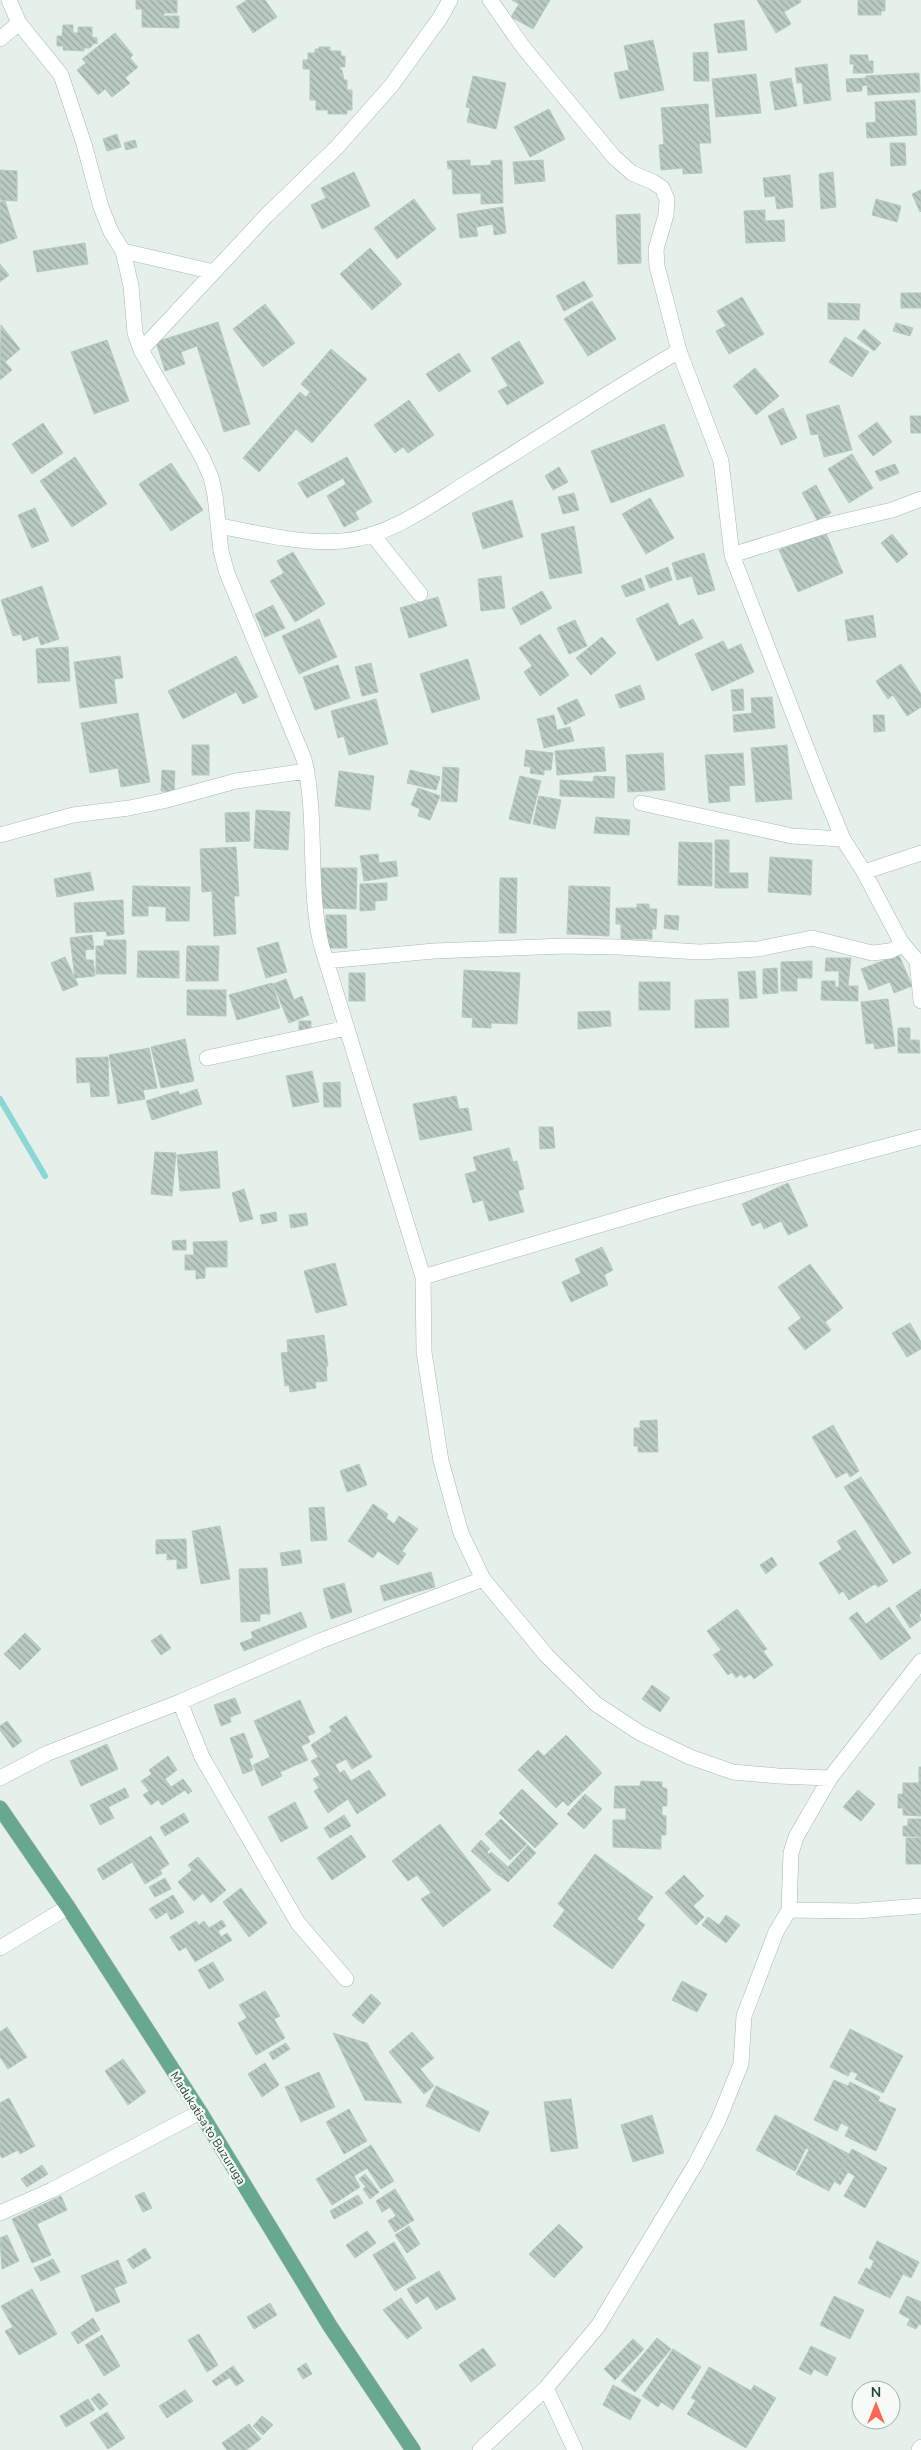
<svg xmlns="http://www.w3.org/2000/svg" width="921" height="2450" viewBox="0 0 921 2450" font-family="'Nunito Sans',sans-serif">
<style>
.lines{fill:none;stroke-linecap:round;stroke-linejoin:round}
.stream{stroke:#8ad7d8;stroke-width:6}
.building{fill:url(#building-back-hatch);stroke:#b7cabf}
.minor-casing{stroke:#a7b9b0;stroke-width:16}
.major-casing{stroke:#c1cbc7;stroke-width:16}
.minor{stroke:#fff;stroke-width:15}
.major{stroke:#67a88e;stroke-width:15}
.labels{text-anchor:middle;stroke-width:4.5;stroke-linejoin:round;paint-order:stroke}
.street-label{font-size:12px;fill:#224436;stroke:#f7fbf8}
</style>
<defs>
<pattern id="building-back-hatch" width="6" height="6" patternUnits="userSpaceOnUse" patternTransform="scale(1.25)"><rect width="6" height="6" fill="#bacbc2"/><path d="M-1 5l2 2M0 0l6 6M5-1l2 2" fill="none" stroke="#97a69e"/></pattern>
</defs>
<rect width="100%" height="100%" fill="#e5f0ea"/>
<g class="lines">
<path class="stream" d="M0,1099L45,1176"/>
</g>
<path class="building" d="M136,0H177V13H164V16H179V28L142,27V9H136Z
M247,0H265L277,17L253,33L236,7Z
M512,0H550L533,29L511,17L519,4Z
M757,0H800L801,2L784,12L791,24L776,33Z
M858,0H885V11H881V15H858Z
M744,20L747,50L718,53L714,24Z
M63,25H73V33H78V27H92V37L97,38V44L94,43L90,48H84V51L63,50V46H57V36H62Z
M115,33L133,55L130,58L138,67L125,78L130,83L112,97L105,89L98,95L77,70L86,63L82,59Z
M653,40L664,90L620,99L614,73L629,70L624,46Z
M319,47H330V51H341V56H345V67H340V70H342L344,80H347V90H352V110H347V114H328V110H316V100H310V69H303V60H308V53H315V49H319Z
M708,52L709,81H694L693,53Z
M850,55H868V61H873V73H853L854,64H850Z
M827,64L831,100L804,104L802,83H797L795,68Z
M919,73L920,92L868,95L867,85L862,86V91L847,92L846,79L866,78V76Z
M756,74L761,113L716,117L712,79Z
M473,76L506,83L496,129L467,122L470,108L466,107Z
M791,78L797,106L775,110L770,82Z
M915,100L917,135L867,138L866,123L876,122L875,102Z
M708,104L711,143H699L702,173L683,174V168L661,170L659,145L664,144L661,108Z
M549,109L565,139L530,157L514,127Z
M117,134L121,147L107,151L103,139Z
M135,140L137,147L126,150L124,143Z
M890,143H905L906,165L891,166Z
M470,160V166L491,165V161L502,160L503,203L481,204V193L453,194L452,169H448L447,161Z
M543,160L545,181L515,184L513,162Z
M0,170L17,171V201L0,200Z
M354,172L370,206L322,229L311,205L326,198L321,188Z
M833,172L836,207L821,209L819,174Z
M790,175L793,207L777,209L775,196L765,197L763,178Z
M921,190V211L920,212L912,194Z
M414,199L436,229L397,259L374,228Z
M876,199L901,206L897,222L872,215Z
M5,201L17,238L0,244V202Z
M503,207L506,233L494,235L493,224L476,227L478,236L460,238L457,214Z
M765,210V221L784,220L785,241L746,243L744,211Z
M640,214L641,263L618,264L616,215Z
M85,243L88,264L37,272L33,251Z
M370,248L402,284L372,310L340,274Z
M0,264L9,275L0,282Z
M584,281L593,296L564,311L556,296Z
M901,293H921V308H901Z
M742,297L764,334L729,354L716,331L726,326L717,311Z
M592,301L616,339L588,356L564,319Z
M828,303L860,304L859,320L828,319Z
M265,304L295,343L263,367L233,329Z
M218,322L250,424L224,432L197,346L181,352L185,364L165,371L156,342Z
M896,323L913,328L910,336L893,331Z
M1,325L20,349L5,362L12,370L0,380Z
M864,329L881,343L874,351L857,338Z
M845,337L869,352L852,377L829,362Z
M107,340L129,401L94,414L71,352Z
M519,341L544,383L507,405L498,391L508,386L491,358Z
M331,349L367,379L312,443L296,429L259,472L243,458L300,392L306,397L310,392L301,384Z
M459,353L471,371L439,392L426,374Z
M755,368L779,396L756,415L733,386Z
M409,400L434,435L408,453L403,447L395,453L374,425Z
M839,405L852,450L824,457L818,434L811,435L806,415Z
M783,408L797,438L781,445L768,416Z
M910,416H921V433H911Z
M877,422L892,442L873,456L858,436Z
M43,423L63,453L32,474L12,444Z
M664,424L684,476L611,503L591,451Z
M852,454L873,488L849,503L828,469Z
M75,457L107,504L72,527L40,481Z
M347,457L372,502L355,512L359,519L344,527L327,496L346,484L343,478L307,498L298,483Z
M171,463L203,510L171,531L139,484Z
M895,464L899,473L880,481L875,471Z
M559,467L568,482L553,490L545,476Z
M816,485L831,513L817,520L802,493Z
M574,493L579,510L563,514L558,497Z
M650,498L674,538L646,554L622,514Z
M512,500L523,537L483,549L472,513Z
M35,508L49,541L32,548L18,515Z
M574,526L582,573L550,579L541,534Z
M825,531L843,573L798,592L779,550Z
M892,534L908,554L897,563L881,543Z
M293,552L325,604L295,622L270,581L284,573L277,561Z
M704,553L715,590L698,595L692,576L677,580L672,563Z
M668,567L672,580L650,588L645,576Z
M501,576L505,608L481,611L478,579Z
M641,578L645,590L626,597L621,586Z
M42,586L59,639L41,645L38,636L23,641L21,634L13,636L1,600Z
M542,591L552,608L521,625L512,608Z
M438,597L447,626L409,638L400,608Z
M668,603L679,626L693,619L703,638L657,661L636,619Z
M273,605L285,628L265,637L255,614Z
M873,615L876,637L848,641L845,620Z
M319,619L337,657L299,674L282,636Z
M575,620L587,646L569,654L557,628Z
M540,634L569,675L540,696L524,672L532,666L519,648Z
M602,637L616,653L591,675L576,658Z
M723,641L728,650L741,644L754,672L712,691L695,654Z
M68,647L70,681L38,683L36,649Z
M120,656L123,678L114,679L117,703L80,708L74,662Z
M236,656L258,697L243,704L236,692L183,719L168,691Z
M468,659L480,699L432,713L420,674Z
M371,663L378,692L362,696L355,667Z
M901,664L921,694V707L907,716L893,695L888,699L876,681Z
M338,665L350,698L315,710L303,677Z
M640,685L645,699L620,708L615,695Z
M743,689L744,710L733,711L731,690Z
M772,697L775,728L734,732L733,715L752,713L751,698Z
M376,699L388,744L349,755L344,736L338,738L331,711Z
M577,699L585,715L565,725L557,708Z
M138,713L150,782L121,787L118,768L90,773L81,723Z
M554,715L557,730L570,727L574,741L544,748L537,719Z
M873,715H884L885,731L874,732Z
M192,745H209V775H192Z
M787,745L792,799L756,802L751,748Z
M604,747L606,771L557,775L555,751Z
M526,750L553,753L551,770H544V775L530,773L531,767L524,766Z
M663,753L665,790L628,792L626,755Z
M743,753L745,785L729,786L730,801L709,803L705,755Z
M443,767L459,768L457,802L441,801Z
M162,770L175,771L174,792L161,791Z
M410,770L440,777L436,790L407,783Z
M339,771L374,776L370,810L335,806Z
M520,776L541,781L530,824L509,819Z
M594,776L615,777L614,798L560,796V780L593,782Z
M418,788L440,796L430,820L418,816L420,809L411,805Z
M539,796L561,800L555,829L533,824Z
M256,810L290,812L288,850L254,848Z
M249,812L250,841L226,842L225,813Z
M596,817L630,820L629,835L594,833Z
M715,840H729V873H748V888H715Z
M679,842L712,843V886L678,885Z
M236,847L239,896H234L236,934L214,936L212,891L202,892L200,849Z
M378,854L379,863L396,861L398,876L364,881L360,856Z
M770,857L812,860L811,895L768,892Z
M321,868H357L356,909L321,908Z
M90,872L94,890L57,897L54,879Z
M500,878H517L516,933H499Z
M387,883V900L375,901V910L360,911V884Z
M133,886L190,887L189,921H166V907L148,906V916H132Z
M569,886L610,887L609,936L567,934Z
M123,900L124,934L107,936L106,931L76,933L74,903Z
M637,904H649V909H657L656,929H652V939H621V924H616V908H637Z
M326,915H346L347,948H326Z
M665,915L679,916L678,930L664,928Z
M92,935L94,949L85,950L86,960H93L95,976L75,978L70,938Z
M104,940H126V974H96V946H104Z
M278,942L287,972L266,978L257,948Z
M187,946H219L218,981H186Z
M138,951H179V978L137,977Z
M899,955L912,986L894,993L890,982L869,990L861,969Z
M65,957L78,985L63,991L51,963Z
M826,958H851L848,986H858V1001L821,1000L822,981H835V987H839V971H825Z
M812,961V978H797V991H781V962Z
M777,968L778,993L763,994V969Z
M464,970L520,973L517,1024L491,1023V1028L472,1027L473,1018L462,1017Z
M755,971L757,998L740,999L738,972Z
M349,973H365V1001H349Z
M286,979L294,1000L302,996L309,1015L289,1023L273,984Z
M639,982H670V1010H639Z
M272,983L280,1008L237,1020L229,995Z
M187,990H226V1016L187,1015Z
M728,999L729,1027L695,1028V1000Z
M888,999L895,1046L875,1049L874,1043L866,1044L861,1002Z
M610,1011L611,1026L578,1029V1012Z
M299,1021H311V1030H299Z
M898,1028H910V1040H919L920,1053H898Z
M185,1039L194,1081L161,1088L151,1047Z
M149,1048L157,1088L143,1090L145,1099L118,1104L109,1055Z
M108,1057L109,1096L91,1097L90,1082L77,1083L76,1058Z
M312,1071L319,1102L293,1107L286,1076Z
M340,1082L341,1107H324L323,1083Z
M197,1089L202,1104L152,1120L146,1101L178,1091L180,1095Z
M456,1096L459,1109L468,1108L472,1130L420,1140L413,1104Z
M539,1127H553L555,1148L540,1149Z
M509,1148L513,1162L517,1161L524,1189L518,1191L524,1212L489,1221L483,1200L473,1203L465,1174L477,1171L473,1157Z
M217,1151L220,1188L180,1191L177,1155Z
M155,1152L176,1153L172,1196L151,1194Z
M788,1183L808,1226L788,1235L781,1221L764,1229L761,1222L752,1226L742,1204Z
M244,1189L253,1219L240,1222L232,1193Z
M276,1212L277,1221L262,1224L260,1215Z
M306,1213L308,1225L291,1228L289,1215Z
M186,1240V1250H173L172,1241Z
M227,1241V1267H205V1278L196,1279V1270H185V1255H194L193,1242Z
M602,1247L613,1270L604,1275L608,1285L571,1302L562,1282L581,1273L575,1259Z
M335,1263L347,1305L316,1313L304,1271Z
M810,1264L843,1308L825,1322L831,1330L805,1350L788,1328L801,1318L778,1287Z
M910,1323L921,1342V1349L907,1357L892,1333Z
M324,1335L328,1366H326L327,1381L315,1382L316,1388L290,1392L289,1385L285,1386L281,1353L288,1352L287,1340Z
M657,1420L658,1452H638V1446H634V1428H640V1421Z
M833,1425L859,1471L850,1477L847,1472L836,1478L812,1437Z
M359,1464L367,1485L347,1492L340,1471Z
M861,1477L911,1553L893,1564L844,1487Z
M373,1504L388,1514L386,1518L394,1524L399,1516L418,1529L402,1551L406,1554L398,1565L378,1551L373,1558L348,1541Z
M324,1507L327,1540L311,1541L309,1508Z
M220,1526L230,1579L201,1584L192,1531Z
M855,1530L888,1581L878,1587L875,1584L849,1600L843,1591L839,1594L819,1563L842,1549L837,1541Z
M186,1539L187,1568L177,1569V1559L167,1560V1553L156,1554V1540Z
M300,1550L302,1563L282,1566L280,1553Z
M772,1557L777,1565L766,1574L760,1565Z
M267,1568L270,1614H260V1621L241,1622L239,1569Z
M431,1572L435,1587L384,1601L380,1586Z
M344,1583L352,1612L331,1619L323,1589Z
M921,1589V1613L919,1614L921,1620L910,1628L896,1606Z
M889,1607L911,1638L881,1660L849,1618L857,1612L866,1624Z
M737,1609L767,1649L763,1651L773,1665L754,1679L750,1674L744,1678L741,1674L736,1678L732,1672L728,1675L713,1655L721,1650L707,1631Z
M301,1612L307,1627L244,1651L240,1643L253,1638L251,1632Z
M25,1633L41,1649L20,1670L4,1654Z
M161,1634L171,1648L161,1655L151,1641Z
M652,1685L670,1698L660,1712L642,1699Z
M235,1698L241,1713L230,1717L231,1722L221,1726L214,1705Z
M300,1700L315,1733L307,1736L310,1742L301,1746L308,1760L280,1772L282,1776L262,1786L253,1765L270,1757L254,1721Z
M346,1716L372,1757L352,1769L346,1759L335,1765L340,1773L344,1770L351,1781L369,1770L386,1795L357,1814L348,1799L328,1813L314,1791L319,1788L313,1779L320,1775L311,1761L318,1757L311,1745L332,1731L329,1727Z
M7,1721L22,1741L13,1748L0,1730V1726Z
M244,1733L253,1757L249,1759L253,1770L243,1774L230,1738Z
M566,1735L602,1773L568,1806L563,1801L556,1808L518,1770L538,1750L544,1756Z
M107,1744L118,1769L81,1786L70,1761Z
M168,1756L177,1770L165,1779L171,1787L183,1779L192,1791L188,1794L185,1790L162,1805L158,1800L151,1805L143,1795L149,1791L141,1781L152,1774L149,1770Z
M919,1767H921V1816L903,1815V1808H898V1794H903V1783H919Z
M641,1781L662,1782V1787L667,1789V1806H662V1815L666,1816V1835H661V1849L613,1847V1820H626V1808H614L615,1786H640Z
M125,1788L129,1797L108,1807L114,1818L100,1825L90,1805Z
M522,1789L558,1824L535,1848L499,1813Z
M858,1790L875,1804L861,1821L843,1807Z
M585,1794L602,1809L584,1829L567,1814Z
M295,1802L308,1828L281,1842L268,1817Z
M184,1813L189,1822L165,1836L160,1827Z
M344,1815L351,1826L330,1838L324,1828Z
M501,1819L527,1844L510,1860L485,1834Z
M908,1819H921V1837L903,1836V1826H908Z
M440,1824L491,1890L443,1927L421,1899L431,1893L417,1875L408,1881L392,1861Z
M351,1835L366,1857L332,1880L317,1858Z
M151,1836L169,1864L160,1870L162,1874L145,1884L132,1862L103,1880L97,1869Z
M906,1838H921V1864H906Z
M481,1840L490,1849L487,1852L489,1854L491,1852L508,1867L499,1876L471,1851Z
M528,1845L536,1853L508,1882L500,1876Z
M595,1854L653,1897L637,1919L645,1925L612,1969L553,1926L565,1910L558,1904Z
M198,1857L226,1890L211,1903L203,1893L194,1901L178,1882L192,1870L188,1865Z
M684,1875L704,1896L693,1906L704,1917L696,1925L665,1893Z
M165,1878L171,1889L155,1897L149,1887Z
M241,1888L267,1923L249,1937L223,1902Z
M173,1895L184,1912L171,1920L167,1912L156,1919L149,1909Z
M726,1915L740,1925L726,1943L702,1925L708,1917L719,1925Z
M222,1920L226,1926L218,1931L221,1937L227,1933L232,1940L195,1962L186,1947L179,1951L170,1937L196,1921L199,1925L204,1921L209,1928Z
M213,1962L224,1980L209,1989L198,1970Z
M682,1981L707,1994L697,2012L672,2000Z
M265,1991L280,2016L274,2019L285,2038L256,2055L238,2023L247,2018L239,2005Z
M371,1994L381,2003L363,2024L352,2015Z
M7,2027L27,2057L8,2069L0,2057V2032Z
M850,2029L903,2056L883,2093L855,2079L858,2074L851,2071L848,2076L830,2067Z
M412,2032L434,2058L420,2069L434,2086L424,2094L389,2052Z
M333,2033L367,2043L402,2103L365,2100Z
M286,2043L290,2049L273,2060L269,2053Z
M123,2059L146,2092L128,2105L105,2071Z
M265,2063L279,2085L262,2097L248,2074Z
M319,2072L335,2107L301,2122L285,2087Z
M834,2080L848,2086L850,2082L880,2097L878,2101L896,2109L876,2151L845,2136L849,2127L841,2123L837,2131L814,2120Z
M436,2086L489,2112L479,2132L426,2106Z
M9,2098L35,2146L20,2154L18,2150L2,2158L0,2155V2103Z
M571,2099L578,2148L551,2152L544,2102Z
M349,2109L367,2141L344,2154L326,2122Z
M652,2115L664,2153L633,2162L621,2125Z
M775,2115L849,2154L829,2191L796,2174L809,2150L806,2148L795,2171L756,2150Z
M371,2145L394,2181L381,2189L367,2168L354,2176L360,2187L332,2205L316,2179Z
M852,2149L887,2168L865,2208L844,2196L855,2176L848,2172L840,2185L834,2181Z
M42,2165L48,2174L27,2187L21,2179Z
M365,2174L379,2192L370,2199L363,2189L366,2187L359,2179Z
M395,2189L414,2220L395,2232L388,2221L396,2216L390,2207L382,2212L376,2201Z
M144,2192L152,2208L143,2212L135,2196Z
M358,2195L363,2203L334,2219L330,2211Z
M61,2196L67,2210L37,2224L51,2255L32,2263L12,2219Z
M559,2224L583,2247L554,2278L529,2254Z
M409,2226L420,2244L407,2253L395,2235Z
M367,2231L376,2243L355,2258L346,2245Z
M7,2235L19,2261L2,2269L0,2238Z
M877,2241L919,2262L911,2278L903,2274L890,2298L858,2283L866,2268L870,2270L874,2261L869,2258Z
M394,2242L416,2278L395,2291L373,2255Z
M145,2248L151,2258L133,2269L127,2260Z
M53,2259L60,2272L41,2281L34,2268Z
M118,2260L127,2283L114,2288L120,2302L96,2312L81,2276Z
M439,2271L456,2299L436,2310L428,2296L416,2304L407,2289Z
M32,2289L57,2334L19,2355L5,2331L13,2327L1,2306Z
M834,2296L864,2310L850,2339L820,2325Z
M907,2296L921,2302V2325L919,2324L916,2329L907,2325L910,2319L899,2313Z
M401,2298L422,2328L407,2339L383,2310Z
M270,2303L277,2315L254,2329L247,2317Z
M93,2318L100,2330L78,2344L71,2333Z
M199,2334L218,2365L207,2372L188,2340Z
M102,2335L120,2366L104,2376L85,2345Z
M657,2338L671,2349L635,2392L621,2381Z
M633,2339L644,2349L615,2380L604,2369Z
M811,2346L836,2358L827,2376L814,2369L811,2375L799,2369Z
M483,2348L496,2365L471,2382L459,2365Z
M673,2349L701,2367L673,2410L661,2402L658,2407L642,2396Z
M306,2363L312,2374L303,2379L297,2369Z
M233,2366L244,2381L236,2386L230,2377L216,2386L212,2381Z
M709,2367L751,2391L754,2385L776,2398L746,2448L687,2414L696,2400L691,2398Z
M613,2385L641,2400L630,2420L603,2405Z
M185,2390L193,2401L167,2418L159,2406Z
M99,2393L108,2404L100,2410L91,2399Z
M88,2399L95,2410L66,2427L60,2416Z
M107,2412L125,2438L108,2449L90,2423Z
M262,2416L273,2425L263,2435L253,2426Z
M249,2424L261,2439L246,2450H227L222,2443Z"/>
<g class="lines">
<defs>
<path id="minor" d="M9,0L19,23L61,75L84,144L101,207L111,232L123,251L131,286L135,333L141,350L202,457L211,477L215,495L221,551L227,573L304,759C318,819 307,883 321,944L423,1277L424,1352L441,1461L461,1533L483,1579L547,1656L596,1704L640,1733L690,1757L733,1772L778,1776L830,1778
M490,0L523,47L614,157L632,173L653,182L662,188L667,199L666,215L656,249L657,266L679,351L721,461L732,555L820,783L843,839L864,872L901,942L917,961L921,963
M0,39L19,23
M123,251L214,272
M141,350L266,216L337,147L391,86L440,18L450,0
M219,526C259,533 302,545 343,541C392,536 435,502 476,477C544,435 610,391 679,351
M372,534L420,594
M732,555L828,525L892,510L921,499
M641,803L792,836L843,839
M0,835L73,815L129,808L163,801L236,781L307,771
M864,872L921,853
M326,961L434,951L563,946L619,947L699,952L758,949L812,938L872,953L890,951L903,945
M917,961L921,1001
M207,1058L347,1028
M423,1277L674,1203L921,1137
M180,1702L202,1757L298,1923L346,1979
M0,1778L48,1753L180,1702L320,1641L483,1579
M789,1910L857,1911L921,1906
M0,1948L68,1907
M0,2213L52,2190L200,2112
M546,2388L575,2450
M480,2450L546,2388L598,2326L695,2165L718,2121L741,2064L744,2016L776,1932L789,1910L791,1853L796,1837L830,1778L921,1661
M919,2450L921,2447"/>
<path id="major" d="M0,1808L68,1907L200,2112L330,2326L413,2450"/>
</defs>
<use href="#minor" class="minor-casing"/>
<use href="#major" class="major-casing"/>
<use href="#minor" class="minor"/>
<use href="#major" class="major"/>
</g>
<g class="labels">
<g class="street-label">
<text transform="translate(208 2128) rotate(58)" y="4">Madukatisa to Buzuruga</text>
</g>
</g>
<g transform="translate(876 2405)"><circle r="24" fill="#f7fbf8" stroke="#a2b2aa"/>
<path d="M0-4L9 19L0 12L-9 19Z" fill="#fd6856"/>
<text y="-8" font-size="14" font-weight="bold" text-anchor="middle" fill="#224436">N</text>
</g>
</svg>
